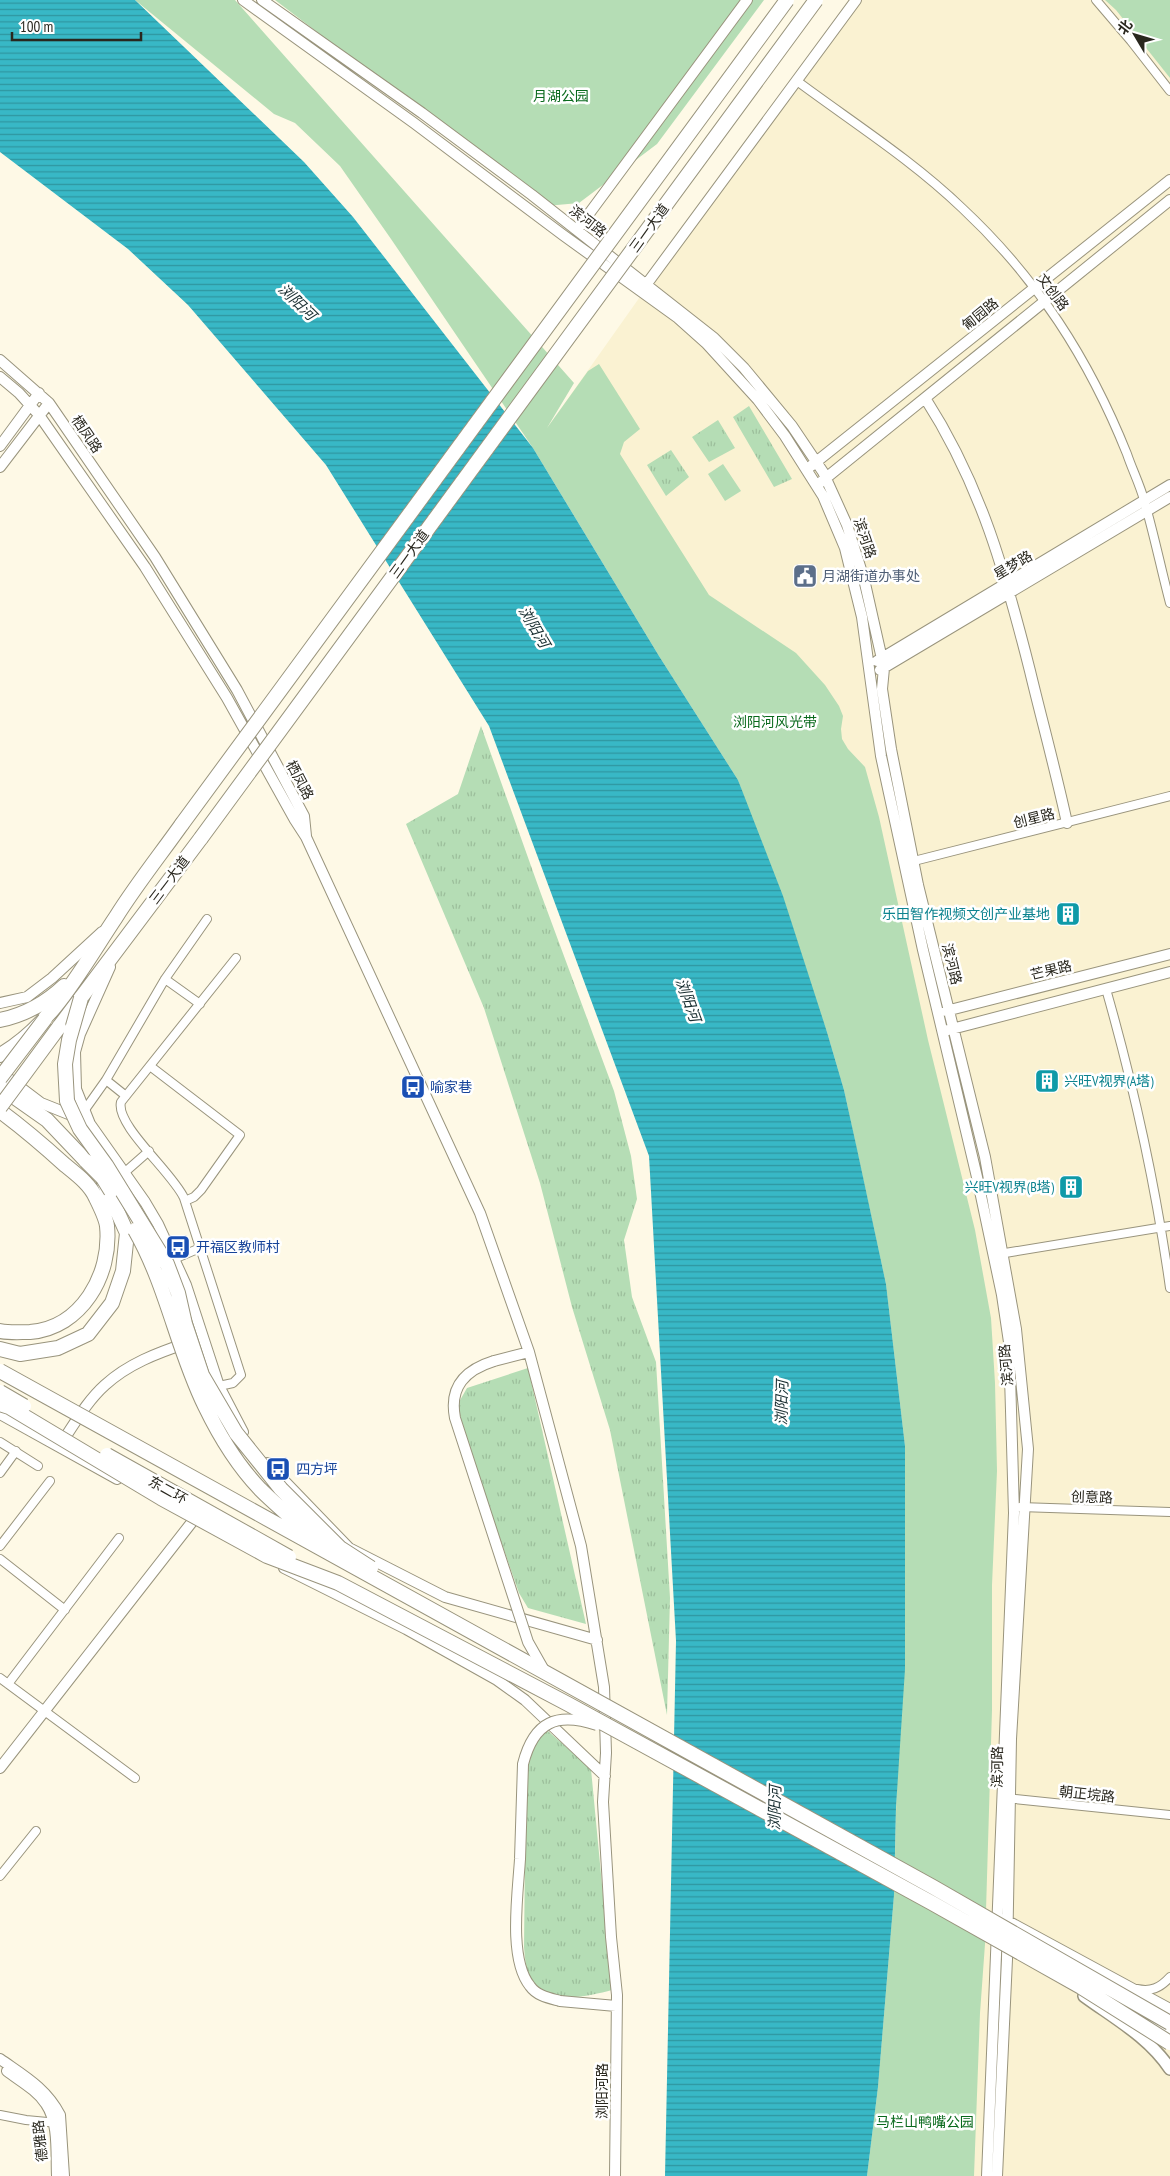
<svg xmlns="http://www.w3.org/2000/svg" width="1170" height="2176" viewBox="0 0 1170 2176" font-family="'PT Sans Narrow','Noto Sans SC',sans-serif">
<style>
.built{fill:#faf2d2}
.grass{fill:url(#grass-tufts)}
.park{fill:#b5ddb5}
.water{fill:url(#water-rules)}
.lines{fill:none;stroke-linecap:round;stroke-linejoin:round}
.street-casing{stroke:#99947d;stroke-width:10}
.secondary-casing{stroke:#99947d;stroke-width:12}
.primary-casing{stroke:#99947d;stroke-width:14}
.highway-casing{stroke:#99947d;stroke-width:16}
.street{stroke:#fff;stroke-width:8}
.secondary{stroke:#fff;stroke-width:10}
.primary{stroke:#fff;stroke-width:11}
.highway{stroke:#fff;stroke-width:14}
.secondary-bridge-casing{stroke:#99947d;stroke-width:12;stroke-linecap:butt}
.highway-bridge-casing{stroke:#99947d;stroke-width:16;stroke-linecap:butt}
.secondary-bridge{stroke:#fff;stroke-width:10}
.highway-bridge{stroke:#fff;stroke-width:14}
.labels{text-anchor:middle;stroke-width:5;stroke-linejoin:round;paint-order:stroke}
.park-label{font-size:14px;fill:#0a6a1d;stroke:#fff}
.street-label{font-size:14px;fill:#29271e;stroke:#fff}
.service-label{font-size:14px;fill:#4e5e75;stroke:#fff;text-anchor:start}
.culture-label{font-size:14px;fill:#0d838f;stroke:#fff;text-anchor:end}
.transit-label{font-size:14px;fill:#164399;stroke:#fff;text-anchor:start}
.water-label{font-size:15px;font-style:italic;fill:#182d30;stroke:#fff}
</style>
<defs>
<pattern id="grass-tufts" width="24" height="20" patternUnits="userSpaceOnUse" patternTransform="scale(1.25)"><rect width="24" height="20" fill="#b5ddb5"/><path d="M3 7l-1-3M5 7V3M7 7l1-3M15 17l-1-3M17 17v-4M19 17l1-3" fill="none" stroke="#9cbe9b"/></pattern>
<pattern id="water-rules" width="6" height="5" patternUnits="userSpaceOnUse" patternTransform="scale(1.25)"><rect width="6" height="5" fill="#38b8c6"/><path d="M0 2.5h6" fill="none" stroke="#2f96a0"/></pattern>
</defs>
<rect width="100%" height="100%" fill="#fef9e6"/>
<path class="built" d="M850,0H1170V2176H867L878,2087L610,572L533,448Z"/>
<path class="grass" d="M749,406L792,479L774,487L733,417Z
M718,420L735,448L709,462L692,437Z
M671,450L689,477L666,496L647,465Z
M481,726L541,894L614,1091L631,1156L637,1199L624,1240L632,1297L656,1362L670,1598L667,1715L610,1430L572,1307L540,1183L484,1008L406,824L458,794Z
M528,1368L586,1624L528,1608L519,1593L455,1409L467,1388Z
M548,1731L591,1769L612,1990C589,1996 549,2006 532,1981C526,1971 525,1959 524,1947L526,1766L530,1752L541,1734Z"/>
<path class="park" d="M135,0H235L574,383L547,428L588,371L599,364L640,429L624,442L620,454L709,595L796,653L825,685L839,706L843,716L841,729L842,739L848,749L865,767L879,817L928,1040L975,1230L991,1318L995,1383L997,1471L992,1585V1710L985,1944L980,2013L974,2176H867L878,2087L894,1895L905,1446L886,1284L844,1090L827,1032L738,780L659,656L533,448L391,239L340,166L295,123L274,114Z
M275,0H764L657,144L579,203L546,206Z
M1105,0H1170V78L1116,10Z
M723,464L741,491L725,501L708,474Z"/>
<path class="water" d="M0,0H135L304,162L353,217L533,448L659,656L738,780L783,896L827,1032L844,1090L857,1149L886,1284L905,1446V1669L896,1807L894,1895L878,2087L867,2176H665L676,1641L649,1156L489,726L326,465L188,305L128,249L0,152Z"/>
<g class="lines">
<defs>
<path id="street" d="M1096,0L1131,41L1170,91
M797,81C852,122 912,160 962,208C1037,278 1089,359 1127,454C1132,469 1140,485 1144,500C1154,534 1161,569 1170,603
M910,862L1170,796
M165,979L200,1004
M1106,989C1134,1087 1156,1187 1170,1288
M150,1066L240,1135L201,1190L194,1197L185,1201
M106,1080L126,1096
M84,1111L106,1080L165,979L207,919
M124,1173L149,1151
M999,1254L1170,1226
M174,1259L200,1248
M219,1386L233,1383L241,1375L184,1198C173,1173 115,1125 121,1102L236,958
M0,1442L38,1466
M0,1473L16,1451
M1020,1507L1170,1512
M0,1546L50,1481
M0,1559L65,1610
M0,1678L135,1778
M8,1684L119,1538
M1005,1798L1170,1815
M0,1876L36,1831
M1137,1989C1151,1992 1160,1988 1170,1977
M0,2115L26,2120L58,2123"/>
<path id="secondary" d="M243,0L414,123L563,235L678,318L706,343L758,400L785,436L823,496L845,548L862,617L881,756L923,950L977,1177L1002,1295L1009,1342L1014,1513L987,2176
M262,0L422,113L532,195L714,338L744,368L792,426L823,472L847,525L864,579L884,668L882,689L891,749L918,885L985,1157L1016,1329L1028,1449L1011,1739L1007,1959L997,2176
M577,230L747,0
M643,289L856,0
M0,360L49,403L155,557L237,690L304,816L306,836
M0,377L19,393L39,415L145,567L227,698L295,820L306,837L480,1213L529,1352L581,1546L604,1687L606,1753L603,1802L611,1937L617,1995L615,2176
M925,398C981,485 1005,572 1030,671C1042,721 1056,772 1067,823
M0,446L39,393
M811,466L1170,180
M0,467L49,403
M821,482L1170,200
M877,661L1170,485
M880,670L1170,497
M110,967L80,1034L75,1052L76,1089L90,1124L145,1202L158,1224L186,1285L219,1386L243,1432
M0,1003L27,997L52,978L102,932
M946,1011L1170,954
M948,1030L1170,972
M0,1072L41,1103L76,1117
M494,1361L529,1352
M0,1414L117,1479
M60,1445C74,1425 86,1402 105,1385C128,1364 157,1353 187,1343
M267,1463L349,1548L445,1597L597,1640
M284,1568L406,1629L497,1680L525,1700L605,1776
M0,1768L192,1522
M1004,1919L1170,2009
M560,2001L616,2006
M1138,2012L1170,2032
M0,2059C24,2076 46,2088 60,2115L64,2176
M7,2071C20,2081 37,2090 46,2104C59,2123 56,2153 57,2176"/>
<path id="primary" d="M1084,1996C1114,2018 1149,2037 1170,2069"/>
<path id="highway" d="M0,1020C24,1015 46,1003 64,986
M59,1027L201,838
M0,1055C53,1025 83,966 116,917C136,885 160,855 182,824
M0,1087L47,1120L86,1161
M0,1111C23,1128 44,1146 65,1165C76,1174 90,1184 96,1198C100,1206 106,1218 107,1226C112,1275 81,1328 30,1332C20,1332 10,1333 0,1331
M0,1349L20,1354L58,1348L88,1334L112,1303L123,1271L127,1233L104,1182"/>
</defs>
<use href="#street" class="street-casing"/>
<use href="#secondary" class="secondary-casing"/>
<use href="#primary" class="primary-casing"/>
<use href="#highway" class="highway-casing"/>
<use href="#street" class="street"/>
<use href="#secondary" class="secondary"/>
<use href="#primary" class="primary"/>
<use href="#highway" class="highway"/>
<defs>
<path id="secondary-bridge" d="M494,1361C465,1370 449,1387 455,1418L528,1642L545,1672
M560,2001C549,1998 537,1996 530,1986C508,1959 518,1893 520,1859C521,1827 522,1796 523,1764C534,1721 557,1712 597,1725"/>
<path id="highway-bridge" d="M182,824L787,0
M201,838L816,0
M81,998L69,1040L65,1064L67,1101L80,1129L106,1165L167,1264L178,1293L185,1324L202,1375L236,1433L281,1489L340,1548L371,1568
M0,1078L45,1019
M0,1107L59,1027
M86,1161L103,1178L111,1191
M135,1230C167,1286 177,1349 205,1406C219,1435 238,1466 260,1489C278,1507 299,1524 319,1542
M0,1371L933,1887L1170,2023
M0,1392L24,1406
M0,1404L9,1407L161,1498L267,1556L338,1583L568,1704L932,1903L1081,1987L1170,2043
M107,1455L289,1557"/>
</defs>
<use href="#secondary-bridge" class="secondary-bridge-casing"/>
<use href="#highway-bridge" class="highway-bridge-casing"/>
<use href="#secondary-bridge" class="secondary-bridge"/>
<use href="#highway-bridge" class="highway-bridge"/>
</g>
<defs>
<symbol id="civic-square" viewBox="-11 -11 22 22"><rect x="-9" y="-9" width="18" height="18" rx="4" fill="#5c6f8a" stroke="#fff"/><path d="M-.6-6.5H3V-4.5H.6V-3L4-1V1h2V6H-6V1h2V-1L-.6-3ZM-1.2 2.5V6h2.4V2.5Z" fill="#fff"/></symbol>
<symbol id="building-square" viewBox="-11 -11 22 22"><rect x="-9" y="-9" width="18" height="18" rx="4" fill="#0f9aa8" stroke="#fff"/><path d="M-4-6H4V6H1V3H-1V6H-4ZM-2.5-4.3h1.7v1.8h-1.7ZM.8-4.3h1.7v1.8H.8ZM-2.5-1h1.7V.8h-1.7ZM.8-1h1.7V.8H.8Z" fill="#fff"/></symbol>
<symbol id="bus-square" viewBox="-11 -11 22 22"><rect x="-9" y="-9" width="18" height="18" rx="4" fill="#1a4fb4" stroke="#fff"/><path d="M-5-6H5V4H4V6H2V4H-2V6H-4V4H-5ZM-3.5-4V0h7V-4ZM-3.5 1.2v1.5H-2V1.2ZM2 1.2v1.5H3.5V1.2Z" fill="#fff"/></symbol>
</defs>
<g fill-rule="evenodd">
<use href="#civic-square" x="791" y="562" width="28" height="28"/>
<use href="#building-square" x="1054" y="900" width="28" height="28"/>
<use href="#building-square" x="1033" y="1067" width="28" height="28"/>
<use href="#bus-square" x="399" y="1073" width="28" height="28"/>
<use href="#building-square" x="1057" y="1173" width="28" height="28"/>
<use href="#bus-square" x="164" y="1233" width="28" height="28"/>
<use href="#bus-square" x="264" y="1455" width="28" height="28"/>
</g>
<g class="labels">
<g class="park-label">
<text x="561" y="101">月湖公园</text>
<text x="775" y="727">浏阳河风光带</text>
<text x="925" y="2127">马栏山鸭嘴公园</text>
</g>
<g class="street-label">
<text transform="translate(588 221) rotate(38)" y="5">滨河路</text>
<text transform="translate(649 228) rotate(-54)" y="5">三一大道</text>
<text transform="translate(1053 292) rotate(53)" y="5">文创路</text>
<text transform="translate(980 314) rotate(-39)" y="5">匍园路</text>
<text transform="translate(87 434) rotate(56)" y="5">栖凤路</text>
<text transform="translate(865 538) rotate(71)" y="5">滨河路</text>
<text transform="translate(409 554) rotate(-54)" y="5">三一大道</text>
<text transform="translate(1013 565) rotate(-31)" y="5">星梦路</text>
<text transform="translate(300 780) rotate(62)" y="5">栖凤路</text>
<text transform="translate(1034 818) rotate(-14)" y="5">创星路</text>
<text transform="translate(169 880) rotate(-53)" y="5">三一大道</text>
<text transform="translate(952 964) rotate(76)" y="5">滨河路</text>
<text transform="translate(1051 970) rotate(-14)" y="5">芒果路</text>
<text transform="translate(1006 1365) rotate(-95)" y="5">滨河路</text>
<text transform="translate(168 1490) rotate(29)" y="5">东二环</text>
<text transform="translate(1092 1497) rotate(2)" y="5">创意路</text>
<text transform="translate(997 1767) rotate(-89)" y="5">滨河路</text>
<text transform="translate(1087 1794) rotate(6)" y="5">朝正垸路</text>
<text transform="translate(602 2091) rotate(-90)" y="5">浏阳河路</text>
<text transform="translate(40 2141) rotate(-96)" y="5">德雅路</text>
</g>
<g class="service-label">
<text x="822" y="581">月湖街道办事处</text>
</g>
<g class="culture-label">
<text x="1050" y="919">乐田智作视频文创产业基地</text>
<text x="1064" y="1086" text-anchor="start">兴旺V视界(A塔)</text>
<text x="1054" y="1192">兴旺V视界(B塔)</text>
</g>
<g class="transit-label">
<text x="430" y="1092">喻家巷</text>
<text x="196" y="1252">开福区教师村</text>
<text x="296" y="1474">四方坪</text>
</g>
<g class="water-label">
<text transform="translate(297 302) rotate(44)" y="5">浏阳河</text>
<text transform="translate(534 627) rotate(59)" y="5">浏阳河</text>
<text transform="translate(688 1000) rotate(70)" y="5">浏阳河</text>
<text transform="translate(782 1403) rotate(-89)" y="5">浏阳河</text>
<text transform="translate(775 1808) rotate(-89)" y="5">浏阳河</text>
</g>
</g>
<g transform="translate(1135 35) rotate(308)" stroke="#ffffff" stroke-width="4" paint-order="stroke">
<path d="M0-4L9 19L0 12L-9 19Z" fill="#29271e"/>
<text y="-8" font-size="14" font-weight="bold" text-anchor="middle" fill="#29271e">北</text>
</g>
<path d="M12 32v8h129v-8" fill="none" stroke="#29271e" stroke-width="2.5"/>
<text x="20" y="32" font-size="15" fill="#29271e" stroke="#ffffff" stroke-width="4" paint-order="stroke">100 m</text>
</svg>
